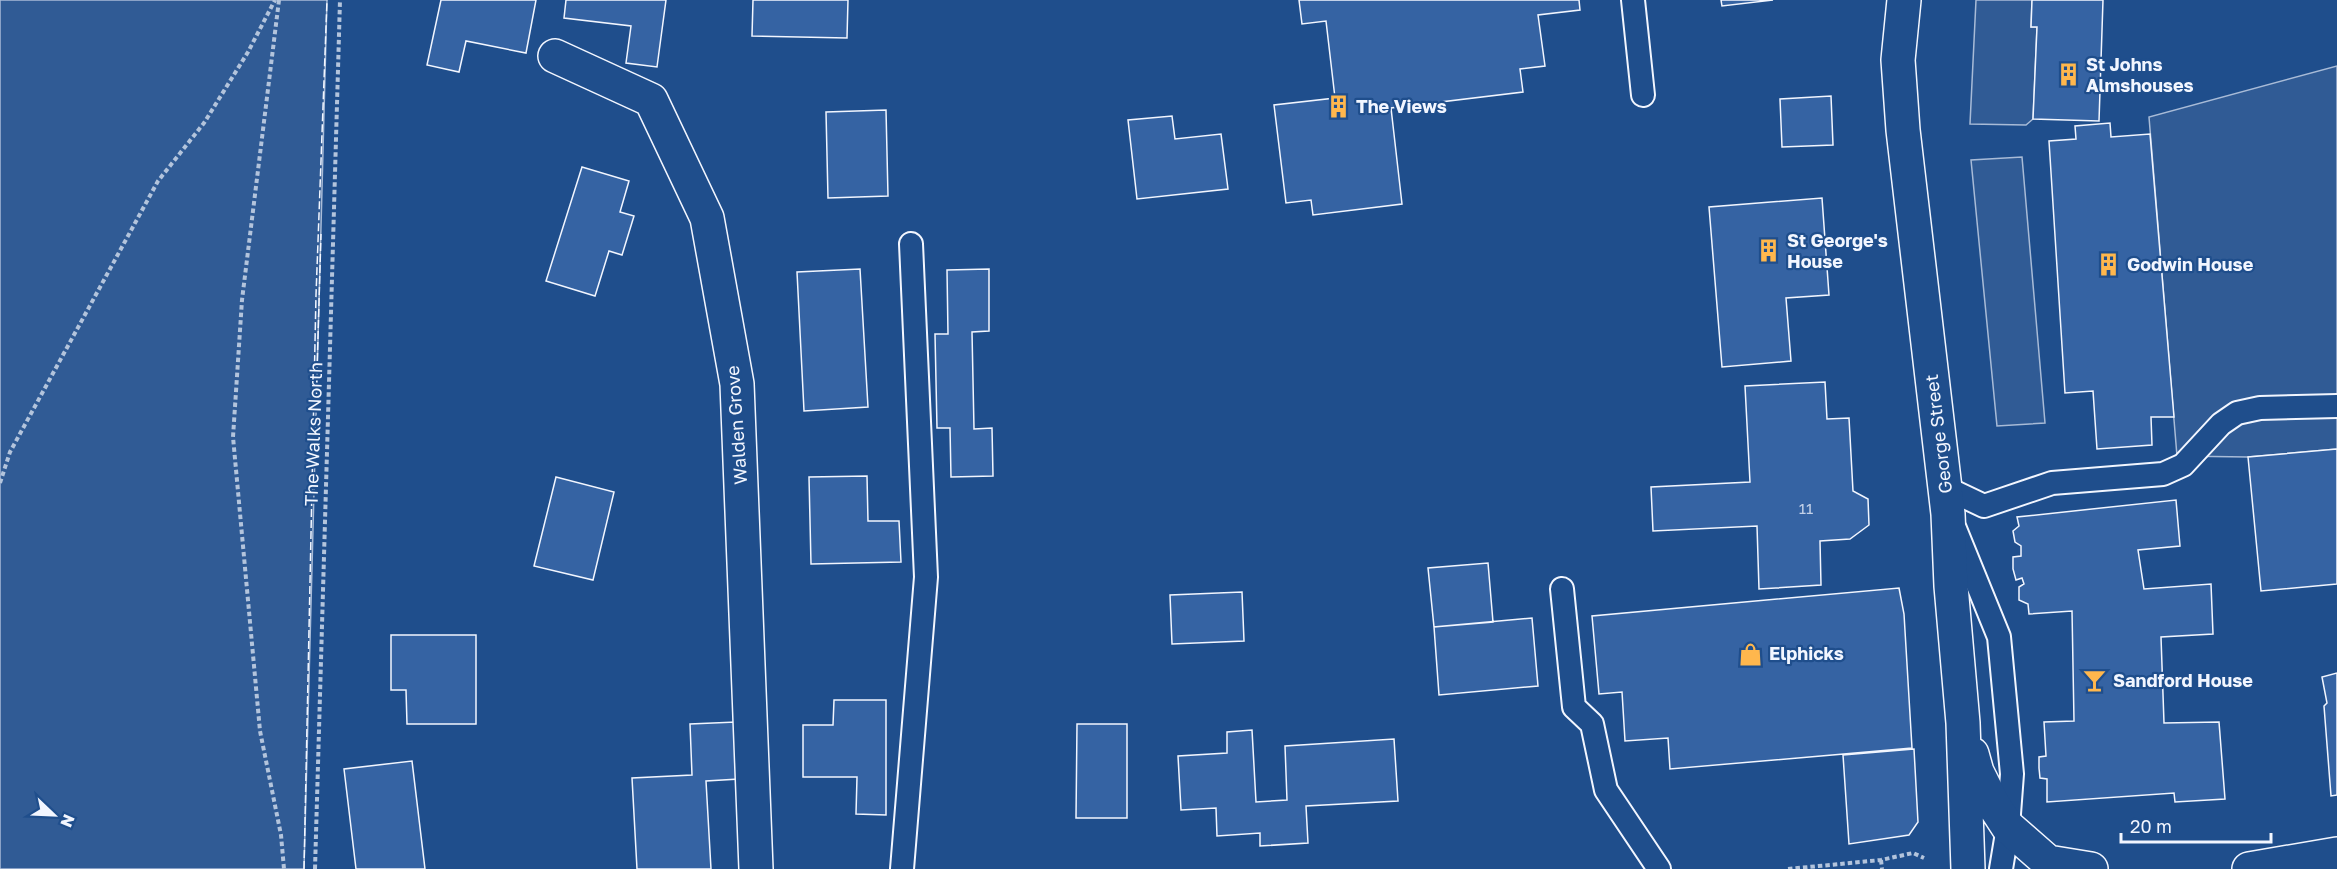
<svg xmlns="http://www.w3.org/2000/svg" width="2337" height="869" viewBox="0 0 2337 869" font-family="'Golos Text',sans-serif">
<style>
.built{fill:#305b95;stroke:#a8bbd7;stroke-width:1.5}
.building{fill:#3563a3;stroke:#f2f6ff;stroke-width:1.5}
.lines{fill:none;stroke-linecap:round;stroke-linejoin:round}
.lane-casing{stroke:#f2f6ff;stroke-width:26}
.street-casing{stroke:#f2f6ff;stroke-width:36}
.secondary-casing{stroke:#f2f6ff;stroke-width:36}
.path{stroke:#b3c4dc;stroke-width:4;stroke-dasharray:4.5 3;stroke-linecap:butt}
.lane{stroke:#1f4e8c;stroke-width:22}
.street{stroke:#1f4e8c;stroke-width:33}
.secondary{stroke:#1f4e8c;stroke-width:33}
.fence{stroke:#f2f6ff;stroke-width:1.5;stroke-dasharray:8 3;stroke-linecap:butt}
.labels{text-anchor:middle;stroke-width:4.5;stroke-linejoin:round;paint-order:stroke}
.number-label{font-size:15px;fill:#c3d1e8}
.poi-label{font-size:18px;font-weight:bold;fill:#f2f6ff;stroke:#1f4e8c;text-anchor:start}
.street-label{font-size:18px;fill:#f2f6ff;stroke:#1f4e8c}
</style>
<rect width="100%" height="100%" fill="#1f4e8c"/>
<path class="built" d="M0,0H327L304,869H0Z
M1976,0H2032L2031,27H2037L2033,119L2026,125L1970,124Z
M2337,66V449L2248,457L2177,456L2149,117Z
M2022,157L2045,423L1997,426L1971,160Z"/>
<path class="building" d="M441,0H536L526,53L466,41L459,72L427,65Z
M566,0H666L657,67L626,63L631,26L564,18Z
M753,0H848L847,38L752,36Z
M1299,0H1579L1580,10L1538,15L1545,66L1520,69L1523,92L1391,108L1402,204L1313,215L1311,200L1286,203L1274,105L1335,98L1326,21L1302,24Z
M1721,0H1773L1722,6Z
M2032,0H2103L2099,121L2033,119L2037,27H2031Z
M1831,96L1833,145L1782,147L1780,99Z
M886,110L888,196L828,198L826,112Z
M1172,116L1175,139L1221,134L1228,189L1137,199L1128,120Z
M2110,123L2111,137L2150,134L2174,417H2151L2152,445L2097,449L2093,391L2065,393L2049,141L2076,139L2075,126Z
M582,167L629,181L620,212L634,216L622,255L609,251L595,296L546,281Z
M1822,198L1829,295L1786,298L1791,361L1722,367L1709,207Z
M860,269L868,407L804,411L797,272Z
M989,269V331L972,332L974,429L992,428L993,476L951,477L950,428H937L935,334H948L947,270Z
M1825,382L1827,419L1849,418L1853,491L1868,499L1869,525L1850,539L1820,541L1821,585L1759,589L1757,526L1653,531L1651,487L1750,482L1745,386Z
M2337,449V584L2261,591L2248,457Z
M867,476L868,521H899L901,562L811,564L809,477Z
M556,477L614,492L593,580L534,566Z
M2176,500L2180,546L2138,550L2144,589L2211,584L2213,634L2161,637L2164,723L2219,722L2225,799L2175,802L2174,793L2047,802V779L2040,778L2039,768V757L2046,756L2044,722L2074,721L2072,611L2029,614L2028,604L2019,600V587L2024,584L2022,578L2016,580L2013,569V557L2021,556V546L2015,542L2013,531L2019,526L2017,517Z
M1488,563L1493,622L1434,627L1428,568Z
M1899,588L1904,614L1912,748L1670,769L1668,738L1625,741L1622,692L1599,694L1592,616Z
M1242,592L1244,641L1172,644L1170,595Z
M1532,618L1538,686L1439,695L1434,627Z
M391,635H476V724H407L406,690H391Z
M2337,673V795L2331,796L2324,706L2327,703L2322,677Z
M834,700H886V815L856,814L857,777H803V725H833Z
M736,722L739,779L706,781L711,869H637L632,778L692,775L690,724Z
M1077,724H1127V818H1076Z
M1252,730L1256,802L1287,800L1285,746L1394,739L1398,801L1306,806L1308,843L1260,846V833L1217,836L1216,808L1181,810L1178,756L1227,753V732Z
M1914,749L1918,822L1909,835L1849,844L1843,755Z
M412,761L425,869H356L344,769Z"/>
<g class="lines">
<defs>
<path id="lane" d="M1633,0L1643,95
M1944,487L1984,506L2052,483L2163,474L2183,465L2221,424L2237,413L2260,408L2337,406
M1955,529L1999,637L2012,774L2008,827L2001,869
M1562,589L1574,707L1592,724L1606,790L1659,869
M902,869L926,577L911,244"/>
<path id="street" d="M555,56L651,100L707,218L737,384L756,869"/>
<path id="secondary" d="M1904,0L1898,60L1903,130L1948,514L1951,586L1963,723L1968,869
M1972,754L1977,772L1993,804L2008,827L2048,862L2091,869
M2249,869L2337,854"/>
</defs>
<use href="#lane" class="lane-casing"/>
<use href="#street" class="street-casing"/>
<use href="#secondary" class="secondary-casing"/>
<path class="path" d="M279,0L242,300L233,437L260,731L281,835L284,869
M0,483L10,452L158,181L204,123L248,52L275,0
M1881,860L1882,869
M315,869L340,0
M1788,869L1881,860L1913,853L1924,858"/>
<use href="#lane" class="lane"/>
<use href="#street" class="street"/>
<use href="#secondary" class="secondary"/>
<path class="fence" d="M316,405L321,234
M304,869L316,295L327,0"/>
</g>
<defs>
<symbol id="building-bare" viewBox="-9 -9 18 18"><path d="M-4-6H4V6H1V3H-1V6H-4ZM-2.5-4.3h1.7v1.8h-1.7ZM.8-4.3h1.7v1.8H.8ZM-2.5-1h1.7V.8h-1.7ZM.8-1h1.7V.8H.8Z" fill="#ffb74d" stroke="#1f4e8c" stroke-width="2.5" paint-order="stroke"/></symbol>
<symbol id="shop-bare" viewBox="-9 -9 18 18"><path d="M-5-2.5h2.3a2.7 3.5 0 0 1 5.4 0H5L5.5 6h-11ZM-1.5-2.5h3a1.5 2.3 0 0 0-3 0Z" fill="#ffb74d" stroke="#1f4e8c" stroke-width="2.5" paint-order="stroke"/></symbol>
<symbol id="bar-bare" viewBox="-9 -9 18 18"><path d="M-6-5H6L.8 .8V4.5H3.5V6h-7V4.5H-.8V.8Z" fill="#ffb74d" stroke="#1f4e8c" stroke-width="2.5" paint-order="stroke"/></symbol>
</defs>
<g fill-rule="evenodd">
<use href="#building-bare" x="2052" y="58" width="33" height="33"/>
<use href="#building-bare" x="1322" y="90" width="33" height="33"/>
<use href="#building-bare" x="1752" y="234" width="33" height="33"/>
<use href="#building-bare" x="2092" y="248" width="33" height="33"/>
<use href="#shop-bare" x="1734" y="638" width="33" height="33"/>
<use href="#bar-bare" x="2078" y="664" width="33" height="33"/>
</g>
<g class="labels">
<g class="number-label">
<text x="1806" y="514">11</text>
</g>
<g class="poi-label">
<text x="2086" y="71">St Johns<tspan x="2086" dy="21">Almshouses</tspan></text>
<text x="1356" y="113">The Views</text>
<text x="1787" y="247">St George's<tspan x="1787" dy="21">House</tspan></text>
<text x="2127" y="271">Godwin House</text>
<text x="1769" y="660">Elphicks</text>
<text x="2113" y="687">Sandford House</text>
</g>
<g class="street-label">
<text transform="translate(737 425) rotate(-94)" y="6">Walden Grove</text>
<text transform="translate(314 434) rotate(-88)" y="6">The Walks North</text>
<text transform="translate(1939 434) rotate(-97)" y="6">George Street</text>
</g>
</g>
<g transform="translate(54 815) rotate(113)" stroke="#1f4e8c" stroke-width="4.5" paint-order="stroke">
<path d="M0-4.5L10 22L0 15L-10 22Z" fill="#f2f6ff"/>
<text y="-9" font-size="16" font-weight="bold" text-anchor="middle" fill="#f2f6ff">N</text>
</g>
<path d="M2121 833v9h150v-9" fill="none" stroke="#f2f6ff" stroke-width="3"/>
<text x="2130" y="833" font-size="18" fill="#f2f6ff" stroke="#1f4e8c" stroke-width="4.5" paint-order="stroke">20 m</text>
</svg>
